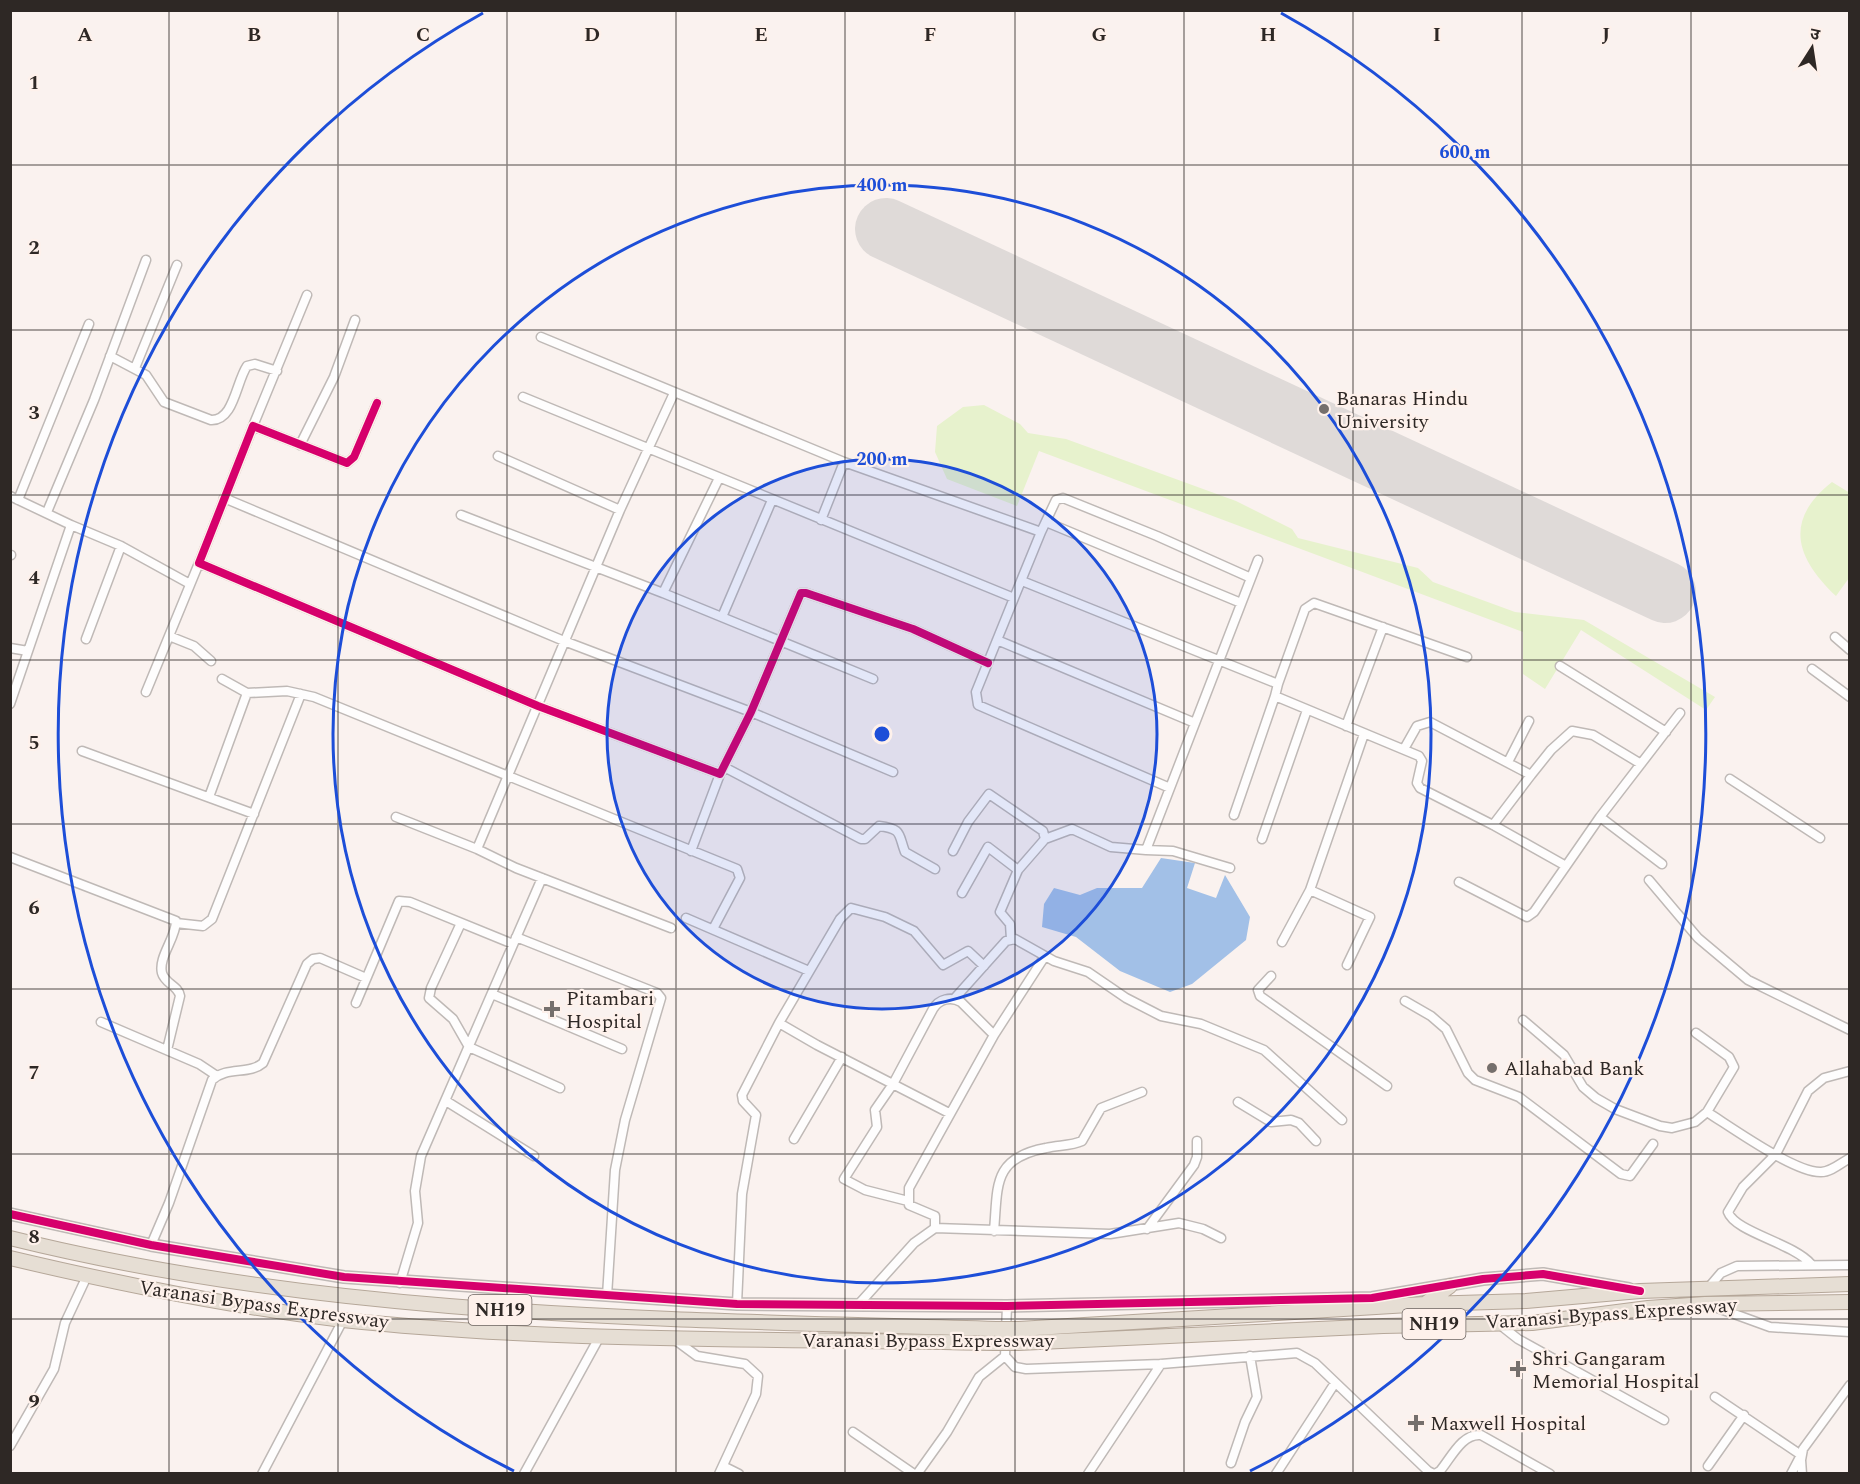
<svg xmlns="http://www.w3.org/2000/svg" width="1860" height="1484" viewBox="0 0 1860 1484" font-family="Spectral,'Noto Sans Devanagari',serif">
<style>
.green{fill:#e7f2cd}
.water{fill:#a2c0e7}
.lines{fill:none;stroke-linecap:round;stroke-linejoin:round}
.runway{stroke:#dfdad8;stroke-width:62}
.minor-casing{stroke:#bfb9b6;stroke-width:11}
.tertiary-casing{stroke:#bfb9b6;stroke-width:14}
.trunk-casing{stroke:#b5a799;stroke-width:16}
.minor{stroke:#fefdfd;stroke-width:8}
.tertiary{stroke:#fefdfd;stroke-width:10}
.trunk{stroke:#e6ded4;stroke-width:14}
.trunk-bridge-casing{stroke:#b5a799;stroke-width:16;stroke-linecap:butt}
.trunk-bridge{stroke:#e6ded4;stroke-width:14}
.cycleway-casing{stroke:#fef1eb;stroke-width:11}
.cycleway{stroke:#d6006c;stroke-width:8}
.grid{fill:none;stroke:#2e2825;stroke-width:1.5;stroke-opacity:0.55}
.ring{fill:none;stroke:#1d4ed8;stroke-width:3}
.poi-dot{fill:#756f6c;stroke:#fef1eb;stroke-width:2}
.labels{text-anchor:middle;stroke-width:4.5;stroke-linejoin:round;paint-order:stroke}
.shield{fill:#fef1eb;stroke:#6c6460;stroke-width:1.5}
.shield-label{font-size:18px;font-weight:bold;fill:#2e2825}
.poi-label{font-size:20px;fill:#2e2825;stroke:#fef1eb;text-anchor:start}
.street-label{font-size:20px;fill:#2e2825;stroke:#fef1eb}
.grid-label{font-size:20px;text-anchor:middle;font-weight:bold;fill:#2e2825;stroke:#fef1eb;stroke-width:4.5;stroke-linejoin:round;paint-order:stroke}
.centre{fill:#1d4ed8;stroke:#fef1eb;stroke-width:3}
.ring-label{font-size:18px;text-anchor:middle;font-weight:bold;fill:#1d4ed8;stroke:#fef1eb;stroke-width:4.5;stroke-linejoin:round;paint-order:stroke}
</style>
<rect width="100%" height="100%" fill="#faf2ef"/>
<path class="green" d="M984,405L1020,424L1028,433L1066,439L1236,501L1292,529L1298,538L1418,568L1433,582L1515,612L1584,620L1715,697L1706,710L1581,630L1545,689L1523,674V632L1039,451L1017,506L947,479L935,452L937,426L963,407Z
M1832,482L1850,493L1849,578L1836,596C1795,557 1784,520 1832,482Z"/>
<path class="water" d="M1161,858L1195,863L1187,888L1216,898L1225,875L1250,917L1246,940L1192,984L1170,992L1120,971L1076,937L1042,927L1044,904L1054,888L1080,895L1097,888H1142Z"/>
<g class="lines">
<path class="runway" d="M886,229L1665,592"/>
<defs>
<path id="minor" d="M110,356L146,375L164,402L211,420C234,421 236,382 247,366L255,364L277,371
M135,368L177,265
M523,397L1014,598L1041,532L844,462L541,337
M377,403L354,457L347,463L253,426L199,563L538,706L720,774L751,712L801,593H806L913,629L988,663
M253,426L307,295
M300,445L334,377L355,320
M498,456L620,510
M10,496L71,525L10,704
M224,498L564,641L751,712L893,772
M18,500L89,324
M47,512L94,400L146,260
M461,515L663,593L719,478
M821,520L844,462
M1046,522L1241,603
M71,525L121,546L190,584
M1041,532L1056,500L1063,498L1157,536L1251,578
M10,555H11
M1022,581L1278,684L1275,696L1419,756L1422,761L1417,783L1420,788L1493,825L1566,866L1600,817L1680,713
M663,593L873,679
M1014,598L976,692L978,705L1170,788L1258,560
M722,617L772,500
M169,636L194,646L211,661
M1835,637L1850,650
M86,639L121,546
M997,640L1195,723
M10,648L28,651
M1560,666L1666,732
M1812,669L1850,697
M222,679L247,693L287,691L314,697L737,869L740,878L713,929
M1278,684L1305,609L1314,603L1467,657
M146,692L199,563
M1346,726L1383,627
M1404,749L1417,726L1430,722L1531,775L1493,825
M82,751L254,814
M1508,762L1529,721
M724,767L861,839H865L879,826C903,829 898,834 905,852L935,869
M1531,775L1551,750L1572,731L1593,735L1641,764
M1730,779L1820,838
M209,797L247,693
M1234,815L1275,696
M396,817L477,849
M1600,817L1662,864
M1045,839L1072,829L1111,847L1146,850L1170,788
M1262,839L1307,710
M1146,850L1173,851L1230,868
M691,851L720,774
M953,851L968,822L989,794L1043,831L1045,839L1018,870L1000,912L1010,924L1011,939
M10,857L176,921C176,938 158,957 162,973C165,984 178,985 180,996L167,1050
M1649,880L1698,938L1748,980L1850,1030
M1459,882L1527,917L1534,912L1566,866
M1310,890L1370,917L1347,965
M962,893L988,847L1018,870
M686,918L809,971
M176,923L203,926L212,919L301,694
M461,923L431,988L429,998L453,1019L469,1047L560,1088
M671,928L516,868L477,849L620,510L674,393
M516,937L657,993L661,998L625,1120L615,1170L607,1296
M1282,942L1310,890L1364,734
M1271,976L1258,990L1260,996L1387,1086
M492,994L622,1049
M955,998L1006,941L1015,939L1054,961L1088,972L1126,998L1161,1016L1201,1024L1264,1050L1342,1120
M1405,1001L1431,1016L1446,1029L1468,1073L1475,1080L1519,1097L1621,1174L1630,1176L1653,1144
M356,1003L399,901L410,902L513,944
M1523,1020L1564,1055L1583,1087L1596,1098L1615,1109L1660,1126L1672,1128L1695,1122L1707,1112L1734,1067L1729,1057L1696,1033
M101,1022L199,1064L217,1076
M446,1101L534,1156
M1238,1102L1271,1122L1291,1120L1299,1123L1316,1141
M1707,1112C1731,1127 1795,1173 1821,1172C1831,1172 1841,1163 1850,1158
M949,1113L817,1045L779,1023L840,919L851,908L885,917L914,931L943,965L968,951L984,966
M794,1139L842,1057
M908,1201L865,1190L844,1179L877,1127L875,1110L893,1084L933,1009C939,999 951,996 961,1002L994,1035
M935,1228L1110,1234L1179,1223L1203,1229L1221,1238
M1147,1229L1194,1165L1197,1157V1141
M994,1231C998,1186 992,1158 1046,1148C1058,1145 1071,1146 1082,1141L1101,1108L1142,1092
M151,1245L169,1203L212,1080C227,1066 249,1075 263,1063L307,964L313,959L320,958L366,978
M1811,1264C1793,1243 1735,1232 1728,1212L1743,1187L1776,1154L1808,1091L1824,1078L1850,1071
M400,1283L418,1223L415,1191L421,1156L542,878
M1709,1287L1721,1273L1737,1266L1850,1265
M737,1304L742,1194L756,1115L743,1101L742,1095L779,1023
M858,1305L914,1243L935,1228V1216L909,1205V1188L994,1035L1045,956
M1007,1306L1005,1356L1015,1367L1026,1369L1161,1364L1297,1353L1315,1363L1428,1471L1434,1474
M1715,1307L1770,1327L1850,1332
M1499,1324L1518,1339L1664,1420
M674,1339L697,1356L745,1364L758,1376L756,1394L719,1474
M1715,1397L1801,1455L1791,1474
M853,1432L914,1474
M10,1446L54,1369L65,1323L87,1276
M1231,1463L1245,1422L1257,1397L1250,1356
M723,1466L739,1474
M1708,1466L1744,1415
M262,1474L343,1320
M524,1474L600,1336
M917,1474L947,1432L979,1377L1005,1356
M1088,1474L1161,1364
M1276,1474L1335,1383
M1435,1474L1440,1471C1451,1458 1462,1433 1481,1435L1550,1474
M1802,1474L1801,1460L1803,1449L1850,1385"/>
<path id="tertiary" d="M10,1214L151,1245L344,1277L737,1304L1007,1306L1372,1298L1483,1279L1543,1274L1629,1289"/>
<path id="trunk" d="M10,1238C332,1318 666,1319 996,1329
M10,1258C120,1284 232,1307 343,1320C559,1343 778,1338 994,1343
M1425,1304L1450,1286
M1019,1329L1425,1304L1526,1301L1640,1291L1850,1284
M1018,1343L1383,1326L1532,1323L1648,1308L1705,1304L1850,1302"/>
</defs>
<use href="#minor" class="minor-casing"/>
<use href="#tertiary" class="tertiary-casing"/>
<use href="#trunk" class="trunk-casing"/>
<use href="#minor" class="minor"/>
<use href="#tertiary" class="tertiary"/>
<use href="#trunk" class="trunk"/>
<defs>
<path id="trunk-bridge" d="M996,1329H1019
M994,1343H1018"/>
</defs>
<use href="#trunk-bridge" class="trunk-bridge-casing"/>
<use href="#trunk-bridge" class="trunk-bridge"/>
<defs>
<path id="cycleway" d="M377,403L354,457L347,463L253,426L199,563L538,706L720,774L751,712L801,593H806L913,629L988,663
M10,1214L151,1245L344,1277L737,1304L1007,1306L1372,1298L1483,1279L1543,1274L1640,1291"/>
</defs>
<use href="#cycleway" class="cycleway-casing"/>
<use href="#cycleway" class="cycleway"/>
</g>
<path class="grid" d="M169,10V1474M338,10V1474M507,10V1474M676,10V1474M845,10V1474M1015,10V1474M1184,10V1474M1353,10V1474M1522,10V1474M1691,10V1474M10,165H1850M10,330H1850M10,495H1850M10,660H1850M10,824H1850M10,989H1850M10,1154H1850M10,1319H1850"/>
<circle cx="882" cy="734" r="275" fill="#1d4ed8" fill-opacity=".12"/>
<g class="ring">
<circle cx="882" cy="734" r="275"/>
<circle cx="882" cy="734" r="549"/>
<path d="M514 1471A824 824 0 0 1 483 13M1281 13A824 824 0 0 1 1250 1471"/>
</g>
<g class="poi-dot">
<circle cx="1324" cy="409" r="6"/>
<path d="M549 1000h6v6h6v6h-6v6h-6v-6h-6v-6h6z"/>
<circle cx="1492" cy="1068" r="6"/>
<path d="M1515 1360h6v6h6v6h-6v6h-6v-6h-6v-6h6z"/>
<path d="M1413 1414h6v6h6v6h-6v6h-6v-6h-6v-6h6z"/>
</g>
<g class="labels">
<g class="shield">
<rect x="468.5" y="1295" width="63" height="30" rx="4.5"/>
<rect x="1402.5" y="1309" width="63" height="30" rx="4.5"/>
</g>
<g class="shield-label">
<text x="500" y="1316">NH19</text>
<text x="1434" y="1330">NH19</text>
</g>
<g class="poi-label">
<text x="1336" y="405">Banaras Hindu<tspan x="1336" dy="23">University</tspan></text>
<text x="566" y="1005">Pitambari<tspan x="566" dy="23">Hospital</tspan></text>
<text x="1504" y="1075">Allahabad Bank</text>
<text x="1532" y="1365">Shri Gangaram<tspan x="1532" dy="23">Memorial Hospital</tspan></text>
<text x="1430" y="1430">Maxwell Hospital</text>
</g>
<g class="street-label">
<text transform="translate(264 1304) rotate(8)" y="7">Varanasi Bypass Expressway</text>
<text transform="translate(1611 1313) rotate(-4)" y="7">Varanasi Bypass Expressway</text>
<text x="928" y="1347">Varanasi Bypass Expressway</text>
</g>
</g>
<g class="grid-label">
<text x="85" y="41">A</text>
<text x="254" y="41">B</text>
<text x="423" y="41">C</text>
<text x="592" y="41">D</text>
<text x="761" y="41">E</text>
<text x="930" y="41">F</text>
<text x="1099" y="41">G</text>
<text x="1268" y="41">H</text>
<text x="1437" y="41">I</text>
<text x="1606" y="41">J</text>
<text x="34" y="89">1</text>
<text x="34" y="254">2</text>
<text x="34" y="419">3</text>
<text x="34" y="584">4</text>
<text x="34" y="749">5</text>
<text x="34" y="914">6</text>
<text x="34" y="1079">7</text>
<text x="34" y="1243">8</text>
<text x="34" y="1408">9</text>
</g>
<circle cx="882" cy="734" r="9" class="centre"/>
<g class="ring-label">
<text x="1465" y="158">600 m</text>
<text x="882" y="191">400 m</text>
<text x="882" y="465">200 m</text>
</g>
<rect width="1860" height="1484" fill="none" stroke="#2e2825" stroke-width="24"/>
<g transform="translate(1812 48) rotate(12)" stroke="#fef1eb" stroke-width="4.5" paint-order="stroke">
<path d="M0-4.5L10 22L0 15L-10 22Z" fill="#2e2825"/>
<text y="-9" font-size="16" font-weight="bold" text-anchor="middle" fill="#2e2825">उ</text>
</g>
</svg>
